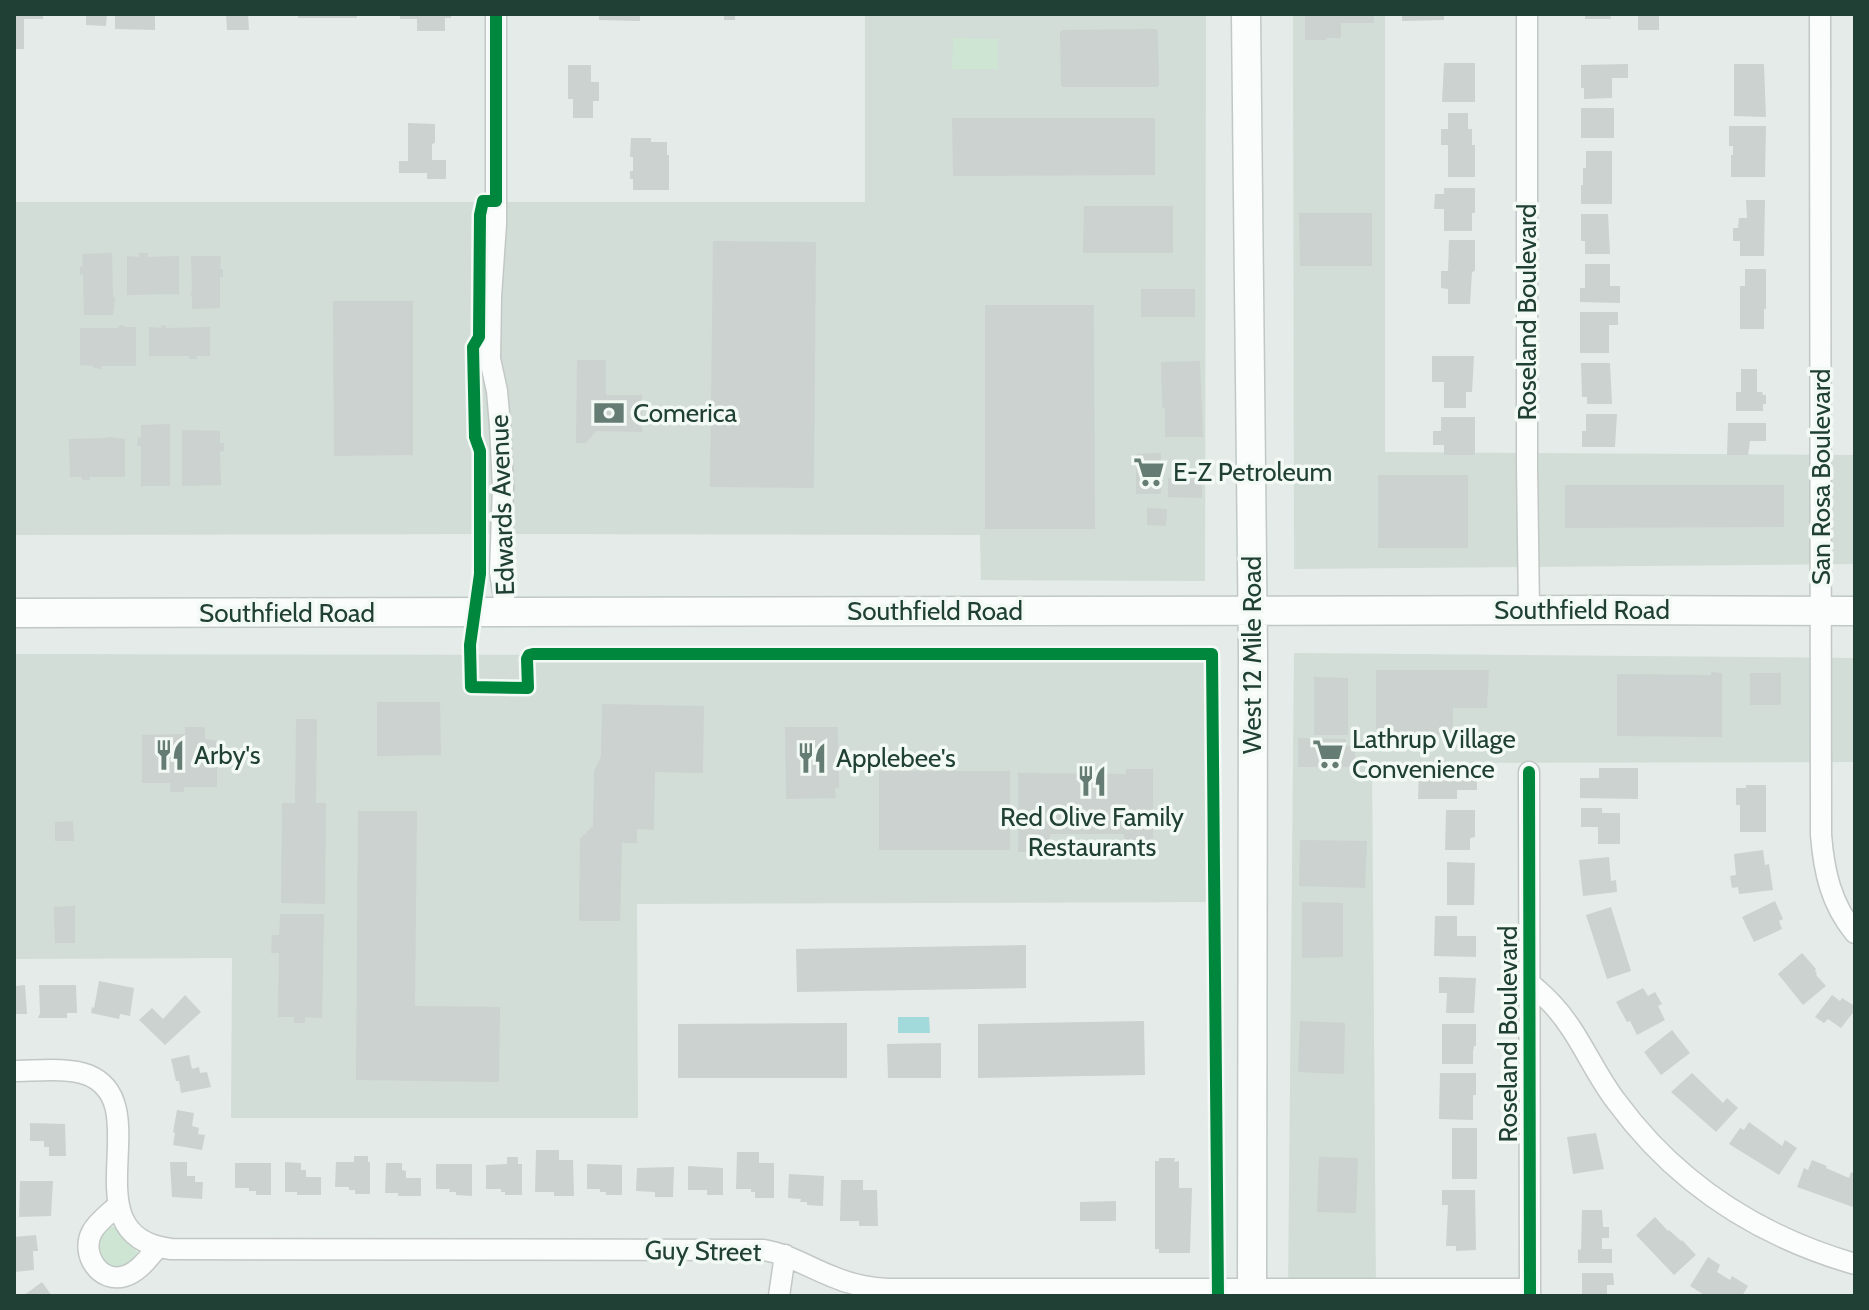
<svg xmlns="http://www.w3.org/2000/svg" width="1869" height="1310" viewBox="0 0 1869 1310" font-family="Cabin,sans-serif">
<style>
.built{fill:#d2ddd7}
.green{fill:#cde5d2}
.water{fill:#a2dadc}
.building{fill:#ccd2cf}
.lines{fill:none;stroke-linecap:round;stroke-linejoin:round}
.minor-casing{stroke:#c2c8c5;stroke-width:23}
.secondary-casing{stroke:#c0c9c5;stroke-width:31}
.minor{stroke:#fbfcfc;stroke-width:20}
.secondary{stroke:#fbfcfc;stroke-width:28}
.cycleway-casing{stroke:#f3faf6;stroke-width:17}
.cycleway{stroke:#00873e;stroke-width:12}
.labels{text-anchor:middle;stroke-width:7;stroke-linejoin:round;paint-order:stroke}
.street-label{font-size:26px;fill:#204035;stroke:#f3faf6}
.poi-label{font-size:26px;fill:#204035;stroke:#f3faf6;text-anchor:start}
</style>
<rect width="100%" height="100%" fill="#e5ebe8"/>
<path class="built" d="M865,14H1206L1205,581L981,580L980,535L524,534L14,535V202H865Z
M1293,14H1385V452L1855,455V564L1294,569Z
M1294,653L1855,658V762L1372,763L1376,1296H1288Z
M14,654L1210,656L1212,902L637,904L638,1118H231L232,958L14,959Z"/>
<path class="green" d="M953,38L998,39V69H952Z
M109,1226L114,1227L138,1253V1255L127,1267L112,1268L101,1260C96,1241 95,1240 109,1226Z"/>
<path class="water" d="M898,1017H929L930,1033H898Z"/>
<path class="building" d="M14,14H43V19H24V49H14Z
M86,14H107L106,26L86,25Z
M115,14H155V30L115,29Z
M226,14H248L249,30H227Z
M298,14H357V18H298Z
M400,14H451V18H445V31H417V19H400Z
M599,14H640V21L599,20Z
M724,14H735V20H724Z
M1305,14H1374V23H1341V38H1326V40H1305Z
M1402,14H1444V20L1402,21Z
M1585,14H1610L1611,19H1585Z
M1638,14H1659V30H1638Z
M1156,29L1158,32L1159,85L1157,87H1063L1061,85L1060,32L1063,30Z
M1444,63H1475V102H1442Z
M1628,64V78H1612V98L1584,99V88H1581V65Z
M1734,64H1764L1766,117L1734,116Z
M568,65H591V82H599V101H593V118H573V99H568Z
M1581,108H1614V138H1581Z
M1448,113H1468V129H1472V145H1475V177H1448V145H1441V129H1448Z
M952,118H1155V175L953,176Z
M408,123L435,124V143L432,144V160H446V179H427V173H399V161H408Z
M1729,126H1766L1765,177H1731V155H1733V146H1729Z
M631,138H651V142H667V155H669V190H633V179H630V171H633V157H630Z
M1586,151H1612V204H1581V185H1583V168H1586Z
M1444,188H1475V213H1472V231H1444V209H1434L1435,194H1444Z
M1746,200H1765L1764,256H1740V241H1733V228H1738L1739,218H1747Z
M1084,206H1173V253H1083Z
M1299,213H1372V266H1300Z
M1581,214H1608L1610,254H1585V241H1581Z
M1449,240H1475V271L1472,272L1470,304H1448V289L1441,288V271H1448Z
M713,241L816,242L814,488L710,487Z
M112,253L113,297H115L113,315H84L83,274L80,275V266L83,267L82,254Z
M139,253H148L147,257L179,256V294L127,295V256L139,257Z
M191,256H221L220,269H223V277H220V308L192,309V295L190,296L192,290Z
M1585,264H1610V286H1620V303L1580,302V288H1585Z
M1745,269H1766V309H1764V329H1740V286H1745Z
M1141,289H1195V317H1141Z
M333,301H413V455L334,456Z
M985,305H1094L1095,529H985Z
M1580,312H1618V325H1609V353H1580Z
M123,325L124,327H136V366H101L102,369L93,368V366L80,365V328H119L118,326Z
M161,325L166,326V328L210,327V356H197V359H189V356H149V327L162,328Z
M1432,356H1474L1472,392H1466V408H1444V382H1432Z
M577,360H606V395H642V432L596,431L586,443H576Z
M1200,361L1203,437H1165V408H1162L1161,362Z
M1581,363H1610L1612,404H1587V397H1582Z
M1741,369H1757V392H1762L1763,395H1766V404H1763V411H1736V392H1741Z
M1586,414H1617L1615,447H1582V431H1586Z
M1441,417H1475V455H1444V445H1433V431H1441Z
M1728,423H1766V441H1750L1748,455H1727Z
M170,424V486H141V446H137L138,437L141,438V425Z
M182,430L220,431V443H224V451L220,452L221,485L182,486Z
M107,437L125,439V477H90V480H82V477H70L69,439L107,438Z
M1161,453V494H1136V454Z
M1378,475H1468V548H1378Z
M1168,478L1202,479V498L1168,497Z
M1565,485H1784V527L1565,528Z
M1147,508L1167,509L1166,526L1147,525Z
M1376,670H1489L1487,708H1453V735H1422V749H1392V735H1376Z
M1711,672L1722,673V737L1617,736V674L1711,675Z
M1750,673H1781V705H1750Z
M1314,677L1348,678V735H1314Z
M377,702H440L441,755L377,756Z
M602,704L704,706L703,773L655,772L654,830L637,829V843H622L620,921H579L580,839L593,826L594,771L601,756Z
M296,719H317L316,803H326L325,904L281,903L282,803H295Z
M185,727H205V739L217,741V787H184V792H170V783H142V735L185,734Z
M785,727H838L839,788H835L836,798L786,799Z
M1298,738L1346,739V746H1355V767H1298Z
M1599,768H1638V799L1580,798V778H1599Z
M1126,769H1153V852H1124V834H1050L1049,852H1018V773L1126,774Z
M1419,769L1477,770V790H1457V799H1418Z
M879,771H1010V850H879Z
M1746,785H1766V832H1740V805H1736V788H1746Z
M1581,808H1602V813H1620V844H1598V827H1581Z
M1446,810H1475V837L1470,838V850H1445Z
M358,811H417L415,1006L500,1007L499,1082L356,1080Z
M73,821L74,841H55V822Z
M1300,840L1367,841L1365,888L1299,886Z
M1763,850L1765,865L1769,864L1773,890L1739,894L1738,887L1732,888L1730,876L1736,875L1734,854Z
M1609,857L1611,881L1616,880L1617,892L1583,896L1579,860Z
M1447,862L1475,863L1474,905H1447Z
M1775,901L1783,919L1779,921L1782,929L1754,942L1742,917Z
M1302,902L1343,903V957L1302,958Z
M75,906V943H55L54,907Z
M1611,907L1631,971L1607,979L1586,915Z
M280,914H324L322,1018L305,1017V1023H294V1017H278L279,953H271L272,935H279Z
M1435,916H1457V936H1476V957L1434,956Z
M1026,945V988L797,992L796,949Z
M1802,953L1816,969L1815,971L1817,974L1816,975L1826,986L1803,1005L1778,974Z
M1439,977L1476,978L1474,1013H1446L1447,993H1439Z
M99,981L134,988L130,1016L120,1014L119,1019L91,1013L92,1007L94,1008Z
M25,985L27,1014H14V986Z
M39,985H76L77,1013H67V1018H38L40,1013Z
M1643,988L1648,996L1655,992L1662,1004L1658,1006L1665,1020L1637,1035L1630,1021L1627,1022L1616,1002Z
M185,995L201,1012L165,1045L139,1020L152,1008L163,1019Z
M1832,995L1840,1001L1842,998L1855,1006V1010L1841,1028L1828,1019L1824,1023L1815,1017Z
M1144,1021L1145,1075L978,1078V1024Z
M1300,1021L1345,1023L1344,1074L1298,1072Z
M847,1023V1078H678V1024Z
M1442,1024H1476V1046H1474L1473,1052V1064H1442Z
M1672,1030L1690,1053L1661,1075L1644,1052Z
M941,1043V1078H888L887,1044Z
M189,1055L192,1069L199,1067L200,1073L207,1072L211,1087L181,1093L179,1081H176L171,1059Z
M1440,1073H1476V1095H1473V1120L1439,1119Z
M1692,1073L1723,1103L1727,1098L1738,1108L1716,1132L1671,1092Z
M177,1110L194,1113L192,1126L199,1128L198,1134L205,1135L202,1150L173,1145L175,1133L173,1132Z
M1749,1122L1782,1146L1785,1140L1797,1148L1779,1175L1729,1144L1740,1128L1744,1130Z
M30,1123L65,1124L66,1156H49V1147H44V1141H30Z
M1452,1128H1477V1179H1452Z
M1596,1133L1604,1169L1573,1174L1567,1137Z
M536,1150H559V1160H573L574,1196H554V1192H535Z
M737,1152H759V1163H774V1198H755V1192H751V1189H736Z
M354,1156H368V1162H370V1194H355V1190H349V1187H335L336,1162H354Z
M507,1157H518V1164H522V1195H505V1192H501V1189H486V1165L507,1164Z
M1319,1157L1358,1158L1356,1213L1317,1212Z
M1159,1158H1175L1174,1162L1179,1161V1188H1192L1190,1253H1159V1249H1155V1161H1159Z
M1812,1160L1827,1166L1826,1168L1849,1178L1851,1172L1855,1174V1202L1853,1207L1797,1187L1804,1168L1808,1170Z
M170,1162H187V1176H195V1182H203L202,1199L172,1197Z
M285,1162L301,1163V1170H306V1177H321V1195H297V1192H285Z
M235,1163H271V1195H256V1191H249V1188H235Z
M386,1163H402V1170L406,1171V1178H421V1196H398V1193H385Z
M436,1164H472V1196L456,1195V1192H449L450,1189H436Z
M587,1164L622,1165V1195H606V1192H600V1189H587Z
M688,1166L723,1168V1195H707V1190H688Z
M674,1167L673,1197H655V1192L636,1191L637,1168Z
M789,1174L824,1176L823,1206L807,1205V1202H800L801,1199L788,1198Z
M841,1180H863V1190H877L878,1226H859V1221H840Z
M20,1181H53L51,1216L19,1217Z
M1442,1190H1475L1476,1250L1456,1251V1246H1446L1448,1205H1442Z
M1116,1201V1221H1080V1202Z
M1582,1210H1602L1603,1227H1609V1238H1602V1249H1612V1263H1578V1249L1581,1250Z
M1655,1217L1668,1231L1669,1230L1681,1241L1682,1240L1696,1255L1674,1275L1636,1235Z
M36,1235L38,1251H33L34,1270L14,1272V1237Z
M1708,1257L1720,1265L1717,1272L1730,1280L1732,1276L1748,1286L1742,1296H1706L1690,1286Z
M1582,1273H1613L1614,1285H1607V1296H1582Z
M42,1282L52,1296H23Z"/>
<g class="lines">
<defs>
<path id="minor" d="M496,14V224L491,297L490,359L497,391L500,425L503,487L500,572L506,612
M1527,14V467L1529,610
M1820,14L1821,835C1824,872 1831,904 1855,933
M1529,772L1530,1296
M1530,983C1537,990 1545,996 1552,1004C1578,1031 1593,1071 1616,1101C1676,1183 1758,1236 1855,1264
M14,1071C35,1071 68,1067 88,1075C160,1104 66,1236 171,1249L764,1250C788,1254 808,1267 831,1276C849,1284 868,1288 888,1289H1530
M118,1205C110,1213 97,1222 92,1232C80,1254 100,1284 125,1276C139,1272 149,1257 158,1247
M779,1296L785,1255"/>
<path id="secondary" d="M1246,14L1253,653L1252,1296
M14,613L1612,610L1855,611"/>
</defs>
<use href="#minor" class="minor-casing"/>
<use href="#secondary" class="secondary-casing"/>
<use href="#minor" class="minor"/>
<use href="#secondary" class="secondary"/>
<defs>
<path id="cycleway" d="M496,14V201H483L480,215L479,337L473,347L475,437L480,451V574L470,645L471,687L528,688L527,659L529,655L533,654H1212L1218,1296
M1529,772L1530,1296"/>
</defs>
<use href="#cycleway" class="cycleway-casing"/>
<use href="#cycleway" class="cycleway"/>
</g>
<defs>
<symbol id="bank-bare" viewBox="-9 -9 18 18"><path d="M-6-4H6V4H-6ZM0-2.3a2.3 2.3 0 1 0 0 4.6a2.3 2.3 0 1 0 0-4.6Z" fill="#657c74" stroke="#f3faf6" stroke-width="2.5" paint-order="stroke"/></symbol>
<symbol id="supermarket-bare" viewBox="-9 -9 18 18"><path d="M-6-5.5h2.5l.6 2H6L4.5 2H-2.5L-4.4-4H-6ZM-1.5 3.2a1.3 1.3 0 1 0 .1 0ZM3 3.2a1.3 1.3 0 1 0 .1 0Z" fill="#657c74" stroke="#f3faf6" stroke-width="2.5" paint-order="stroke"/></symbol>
<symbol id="restaurant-bare" viewBox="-9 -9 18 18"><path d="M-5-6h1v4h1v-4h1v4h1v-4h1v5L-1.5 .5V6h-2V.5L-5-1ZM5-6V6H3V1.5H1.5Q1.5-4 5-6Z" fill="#657c74" stroke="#f3faf6" stroke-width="2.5" paint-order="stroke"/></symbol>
</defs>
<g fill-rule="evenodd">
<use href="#bank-bare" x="587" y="391" width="44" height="44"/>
<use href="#supermarket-bare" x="1127" y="450" width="44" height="44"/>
<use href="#supermarket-bare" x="1306" y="732" width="44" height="44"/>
<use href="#restaurant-bare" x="148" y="733" width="44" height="44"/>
<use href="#restaurant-bare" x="790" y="736" width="44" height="44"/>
<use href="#restaurant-bare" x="1070" y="759" width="44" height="44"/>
</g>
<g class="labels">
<g class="street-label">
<text transform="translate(1527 312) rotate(-90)" y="9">Roseland Boulevard</text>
<text transform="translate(1821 477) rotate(-90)" y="9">San Rosa Boulevard</text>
<text transform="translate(502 505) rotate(-92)" y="9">Edwards Avenue</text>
<text x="1582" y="619">Southfield Road</text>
<text x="935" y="620">Southfield Road</text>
<text x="287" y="622">Southfield Road</text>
<text transform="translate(1252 655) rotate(-90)" y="9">West 12 Mile Road</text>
<text transform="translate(1508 1034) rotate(-90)" y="9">Roseland Boulevard</text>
<text transform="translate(703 1251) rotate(1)" y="9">Guy Street</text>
</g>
<g class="poi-label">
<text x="633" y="422">Comerica</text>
<text x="1173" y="481">E-Z Petroleum</text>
<text x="1352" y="748">Lathrup Village<tspan x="1352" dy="30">Convenience</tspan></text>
<text x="194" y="764">Arby's</text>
<text x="836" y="767">Applebee's</text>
<text x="1092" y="826" text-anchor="middle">Red Olive Family<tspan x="1092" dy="30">Restaurants</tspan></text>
</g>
</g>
<rect width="1869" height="1310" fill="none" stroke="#204035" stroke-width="32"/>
</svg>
